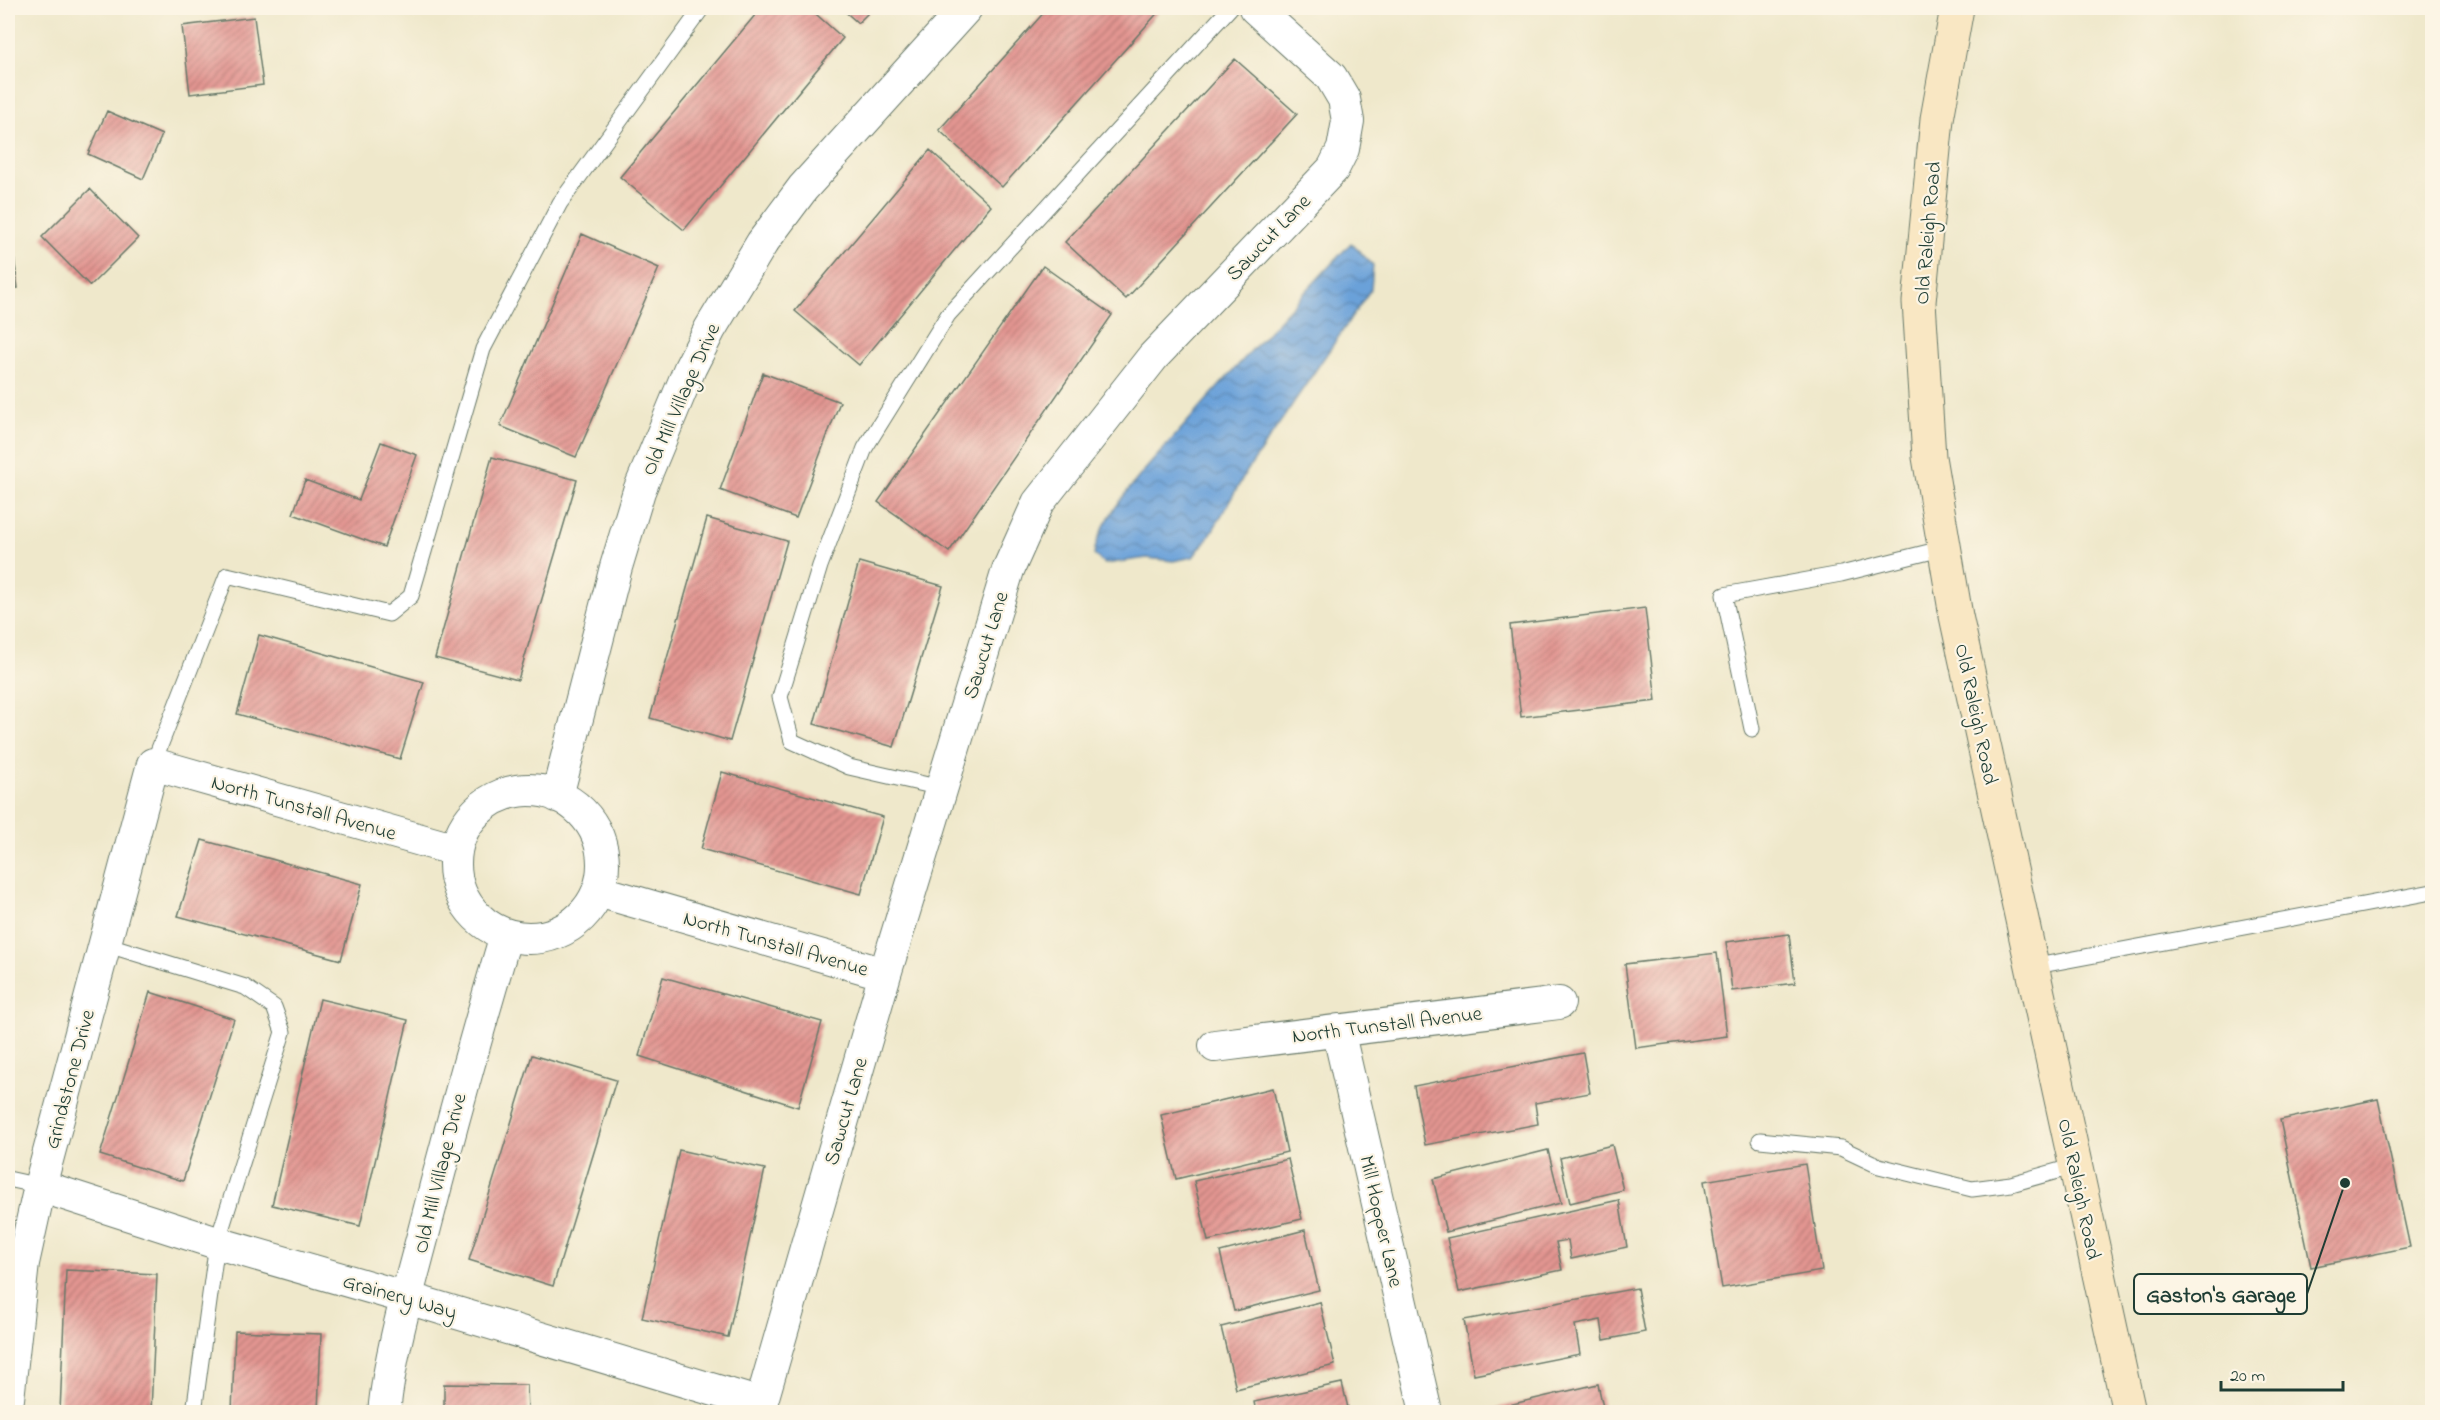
<svg xmlns="http://www.w3.org/2000/svg" width="2440" height="1420" viewBox="0 0 2440 1420" font-family="'Indie Flower',sans-serif">
<style>
.water{fill:url(#water-waves);stroke:#456f86;stroke-width:1.5}
.building{fill:url(#building-hatch)}
.lines{fill:none;stroke-linecap:round;stroke-linejoin:round}
.lane-casing{stroke:#687969;stroke-width:17}
.street-casing{stroke:#687969;stroke-width:34}
.secondary-casing{stroke:#687969;stroke-width:35}
.lane{stroke:#fff;stroke-width:15}
.street{stroke:#fff;stroke-width:32}
.secondary{stroke:#f9e7c3;stroke-width:33}
.labels{text-anchor:middle;stroke-width:4.5;stroke-linejoin:round;paint-order:stroke}
.street-label{font-size:21px;fill:#1f3d34;stroke:#fcf5e5}
.leader{fill:none;stroke:#1f3d34;stroke-width:2}
.callout-dot{fill:#1f3d34;stroke:#fcf5e5;stroke-width:2}
.callout{fill:#fcf5e5;stroke:#1f3d34;stroke-width:2}
.callout-label{font-size:22px;text-anchor:middle;font-weight:bold;fill:#1f3d34}
</style>
<defs>
<pattern id="water-waves" width="16" height="10" patternUnits="userSpaceOnUse" patternTransform="scale(1.5)"><rect width="16" height="10" fill="#6ba1d9"/><path d="M0 5q4-4 8 0t8 0" fill="none" stroke="#5784b1"/></pattern>
<pattern id="building-hatch" width="6" height="6" patternUnits="userSpaceOnUse" patternTransform="scale(1.5)"><rect width="6" height="6" fill="#e39591"/><path d="M-1 1l2-2M0 6l6-6M5 7l2-2" fill="none" stroke="#b77b77"/></pattern>
</defs>
<rect width="100%" height="100%" fill="#fcf5e5"/>
<filter id="ink" filterUnits="userSpaceOnUse"><feTurbulence type="fractalNoise" baseFrequency=".0167" numOctaves="2"/><feDisplacementMap in="SourceGraphic" scale="12" xChannelSelector="R" yChannelSelector="G"/><feConvolveMatrix kernelMatrix="1 2 1 2 8 2 1 2 1" color-interpolation-filters="sRGB"/></filter>
<filter id="wash" filterUnits="userSpaceOnUse"><feTurbulence type="fractalNoise" baseFrequency=".008" numOctaves="4" result="noise"/><feDisplacementMap in="SourceGraphic" scale="24" xChannelSelector="R" yChannelSelector="G"/><feGaussianBlur stdDeviation="1.35" result="paint"/><feColorMatrix in="noise" values="0 0 0 0 0 0 0 0 0 0 0 0 0 0 0 0 0 1.4 0 .05"/><feComposite in="paint" operator="in"/></filter>
<g filter="url(#wash)">
<rect width="100%" height="100%" fill="#efe8cb"/>
<path class="water" d="M1351,243L1373,265L1371,289L1247,471L1210,535L1193,557L1173,561L1147,558L1105,564L1094,555C1098,518 1150,464 1175,436C1232,370 1291,307 1351,243Z"/>
<g id="blocks">
<path class="building" d="M761,8H809L843,38L684,230L620,177Z
M841,8H873L858,23Z
M1048,8H1162L1002,187L939,130Z
M254,17L263,85L190,94L182,26Z
M1235,59L1297,114L1126,299L1065,242Z
M107,111L162,135L143,179L88,154Z
M930,150L991,206L859,365L795,311Z
M90,189L138,238L90,286L42,237Z
M9,217L18,288L8,289V218Z
M582,234L659,268L576,457L500,426Z
M1043,266L1112,315L949,552L878,502Z
M763,373L840,402L796,518L720,490Z
M381,442L417,455L384,547L293,514L305,480L359,500Z
M492,457L577,480L518,680L435,658Z
M707,518L787,541L730,741L650,718Z
M859,562L943,586L894,747L814,724Z
M1645,608L1656,701L1521,717L1510,625Z
M259,635L424,682L400,759L237,714Z
M722,772L883,817L861,894L701,849Z
M202,840L362,884L341,960L178,916Z
M1789,934L1795,983L1732,991L1726,942Z
M1717,953L1727,1036L1636,1048L1625,964Z
M663,977L822,1022L798,1107L639,1056Z
M150,992L234,1019L183,1181L100,1155Z
M320,999L408,1020L360,1226L272,1205Z
M1583,1053L1590,1093L1535,1103L1538,1124L1425,1145L1414,1086Z
M532,1055L616,1080L553,1286L469,1260Z
M1273,1088L1287,1152L1176,1179L1161,1115Z
M2378,1099L2410,1247L2311,1267L2280,1120Z
M1612,1145L1623,1190L1570,1203L1560,1158Z
M679,1150L765,1169L728,1337L642,1318Z
M1548,1150L1561,1203L1446,1232L1433,1179Z
M1288,1159L1302,1219L1208,1241L1194,1181Z
M1805,1164L1822,1271L1722,1288L1704,1181Z
M1619,1200L1627,1247L1571,1259L1568,1240L1556,1242L1562,1270L1459,1292L1447,1238Z
M1305,1230L1319,1290L1234,1311L1220,1252Z
M66,1270L157,1274L151,1412H60Z
M1637,1288L1645,1332L1604,1340L1601,1320L1575,1325L1580,1354L1474,1375L1464,1320Z
M1320,1302L1335,1365L1236,1389L1221,1327Z
M235,1331L321,1334L318,1412H232Z
M1342,1383L1349,1412H1256L1254,1402Z
M444,1384L527,1385L528,1412H444Z
M1598,1384L1604,1412H1487V1410Z"/>
</g>
</g>
<g filter="url(#ink)">
<use href="#blocks" fill-opacity="0" stroke="#687969" stroke-width="1.5"/>
<g class="lines">
<defs>
<path id="lane" d="M1752,729L1724,595L1841,574L1945,548
M153,764L227,575L389,614L411,596L483,349L560,203L702,8
M941,788L849,767L792,741L780,697L820,566L865,448L948,315L1230,8
M105,944L245,987L274,1007L283,1032L217,1243L194,1412
M2031,967L2432,892
M1760,1140L1841,1148L1879,1166L1972,1189L2011,1184L2075,1166
M8,1179L40,1186"/>
<path id="street" d="M455 864a74 74 0 1 1 148 0a74 74 0 1 1-148 0Z
M557,796L616,567L639,491L690,368L710,329L762,243L803,188L966,8
M598,891L885,974
M1338,1030L1426,1412
M1215,1046L1559,1003
M40,1186L217,1243L407,1298L761,1404
M8,1399L23,1263L40,1186L153,764L456,850
M384,1412C390,1354 407,1296 422,1239C448,1137 476,1036 506,935
M760,1412L761,1404L885,974L1008,570L1038,503L1153,357L1333,169L1343,149L1348,121L1344,99L1331,77L1255,8"/>
<path id="secondary" d="M1957,8L1937,119L1919,302L1929,457L1956,616L2129,1412"/>
</defs>
<use href="#lane" class="lane-casing"/>
<use href="#street" class="street-casing"/>
<use href="#secondary" class="secondary-casing"/>
<use href="#lane" class="lane"/>
<use href="#street" class="street"/>
<use href="#secondary" class="secondary"/>
</g>
</g>
<g class="labels">
<g class="street-label">
<text transform="translate(1927 233) rotate(-85)" y="7">Old Raleigh Road</text>
<text transform="translate(1268 237) rotate(-46)" y="7">Sawcut Lane</text>
<text transform="translate(680 399) rotate(-66)" y="7">Old Mill Village Drive</text>
<text transform="translate(985 645) rotate(-73)" y="7">Sawcut Lane</text>
<text transform="translate(1977 714) rotate(78)" y="7">Old Raleigh Road</text>
<text transform="translate(304 807) rotate(16)" y="7">North Tunstall Avenue</text>
<text transform="translate(776 943) rotate(16)" y="7">North Tunstall Avenue</text>
<text transform="translate(1387 1024) rotate(-7)" y="7">North Tunstall Avenue</text>
<text transform="translate(69 1079) rotate(-75)" y="7">Grindstone Drive</text>
<text transform="translate(845 1111) rotate(-74)" y="7">Sawcut Lane</text>
<text transform="translate(439 1173) rotate(-76)" y="7">Old Mill Village Drive</text>
<text transform="translate(2080 1189) rotate(78)" y="7">Old Raleigh Road</text>
<text transform="translate(1382 1221) rotate(77)" y="7">Mill Hopper Lane</text>
<text transform="translate(400 1296) rotate(16)" y="7">Grainery Way</text>
</g>
</g>
<path class="leader" d="M2345 1183L2307 1294"/>
<circle class="callout-dot" cx="2345" cy="1183" r="6"/>
<rect class="callout" x="2134" y="1274" width="173" height="40" rx="6"/>
<g class="callout-label">
<text x="2221" y="1302">Gaston's Garage</text>
</g>
<rect width="2440" height="1420" fill="none" stroke="#fcf5e5" stroke-width="30"/>
<path d="M2221 1381v9h122v-9" fill="none" stroke="#1f3d34" stroke-width="3"/>
<text x="2230" y="1381" font-size="18" fill="#1f3d34" stroke="#fcf5e5" stroke-width="4.5" paint-order="stroke">20 m</text>
</svg>
